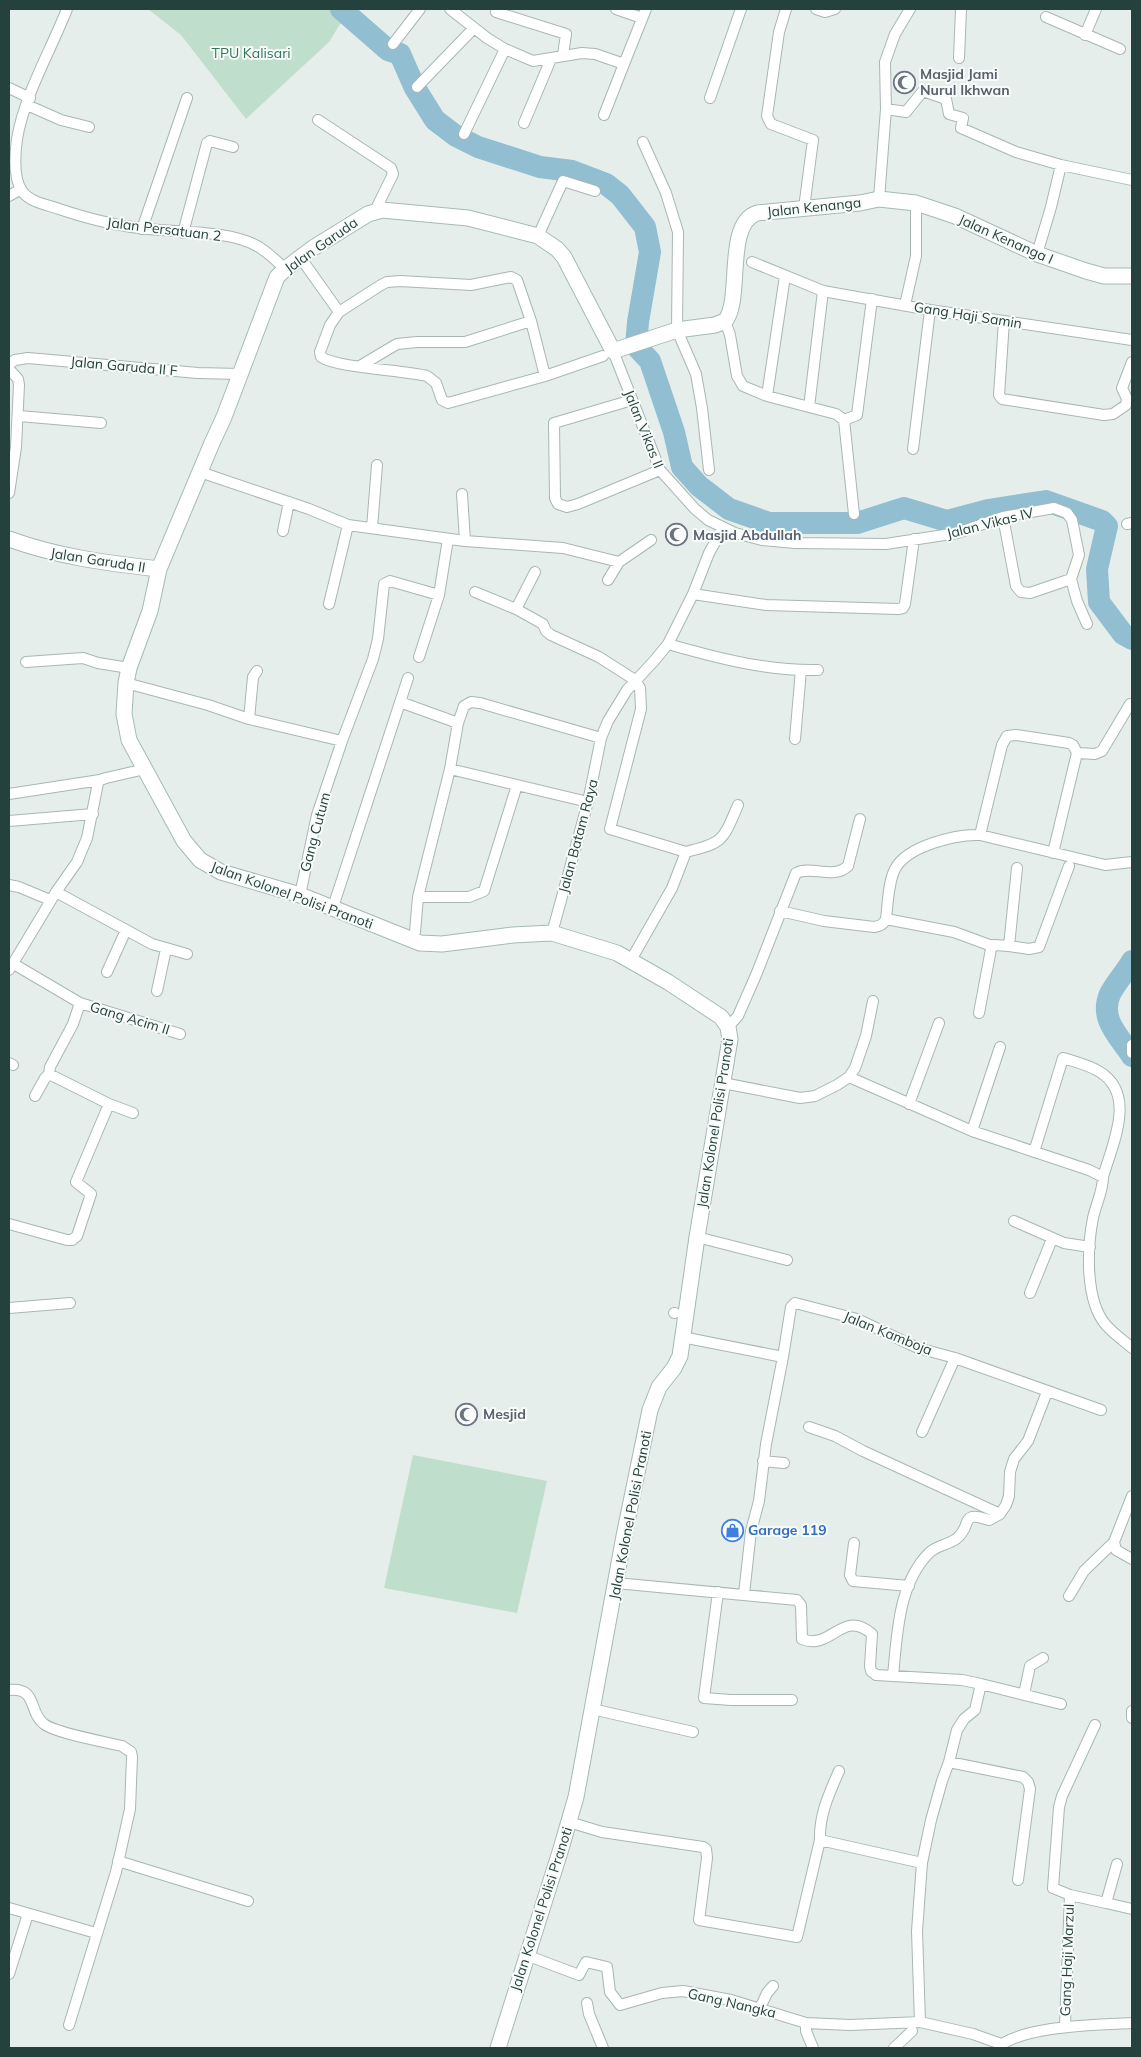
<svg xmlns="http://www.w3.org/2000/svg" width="1141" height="2057" viewBox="0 0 1141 2057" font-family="Mulish,sans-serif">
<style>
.green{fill:#c0decc}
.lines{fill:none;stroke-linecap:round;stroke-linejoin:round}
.river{stroke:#91bed1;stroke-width:22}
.street-casing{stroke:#a8b7b4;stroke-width:12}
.secondary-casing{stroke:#a5bab5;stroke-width:17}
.street{stroke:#fff;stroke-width:10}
.secondary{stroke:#fff;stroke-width:15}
.labels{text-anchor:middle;stroke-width:4;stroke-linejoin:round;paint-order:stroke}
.park-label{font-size:14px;fill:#307655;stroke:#f7fbf9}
.worship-label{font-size:14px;font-weight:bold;fill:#5b616d;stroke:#f7fbf9;text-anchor:start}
.street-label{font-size:14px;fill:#25413d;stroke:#f7fbf9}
.shop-label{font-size:14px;font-weight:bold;fill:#366cbe;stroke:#f7fbf9;text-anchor:start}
</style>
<rect width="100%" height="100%" fill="#e6eeec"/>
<path class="green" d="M148,9H338L345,16L329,42L246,119L181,35Z
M413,1455L547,1481L517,1613L384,1588Z"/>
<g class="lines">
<path class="river" d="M341,9L388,50L400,54L415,88L435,120L456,136L478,147L540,167L572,171L606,184L620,195L645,227L650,252L638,322L636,346L650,361L674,432L682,467L699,486L729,509L769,523H857L904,508L947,521L988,510L1046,501L1102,521L1107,526L1097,569L1099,602L1123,634L1132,639
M1132,961C1126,972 1116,982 1110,994C1099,1019 1119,1036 1132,1056"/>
<defs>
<path id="street" d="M67,9C51,50 24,96 17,139C15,154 13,178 22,191C29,202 48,205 59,209C86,218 112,225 140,228C174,233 229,229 259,247C268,253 277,261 285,269
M450,9L487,38L505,49L533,61L582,53L595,54L624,64L646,9
M616,9L642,18
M786,9L779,32L767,116L771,124L813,140L804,208
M816,9L825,12L835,9
M496,12L566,34L563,55
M1046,17L1120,49
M1085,35L1096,9
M393,44L420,9
M959,58L961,9
M417,87L474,28
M9,88L30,98
M710,98L741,9
M27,105L61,120L89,127
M886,109L906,112L923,91L946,99L949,114L963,118L961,128L1016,152L1061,165L1132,180
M604,115L624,64
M318,120L391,168L393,174L375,211
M524,123L551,59
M464,134L505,49
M643,142L666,193L678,232L677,330L696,374L702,408L709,470
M9,196L21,189
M879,199L886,109L885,62L895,34L910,9
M142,229L187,98
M183,233L207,143L210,141L233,147
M538,236L563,181L595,191
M1037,254L1051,207L1061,165
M300,257L339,312
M752,262L823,291L930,310L1132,340
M905,305L916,256V203
M725,321L730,335L737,376L743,386L767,396L836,414L844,420L854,514
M1004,321L999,395L1002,399L1104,415L1113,414L1126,405L1127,399L1122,388L1132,362
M613,351L660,470L695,509L708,520L735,533L762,540L795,543L886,544L957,533L1003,517L1054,508L1067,513L1072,520L1079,555L1071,579L1077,601L1087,624
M9,364L15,360L28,358L198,373L240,374
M360,366L397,344L417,342H465L531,321
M9,369L18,379L19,385L16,447L9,493
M545,376L531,321L517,280L511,277L471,285L400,281L387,282L381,285L339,312L330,325L320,352L321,357C338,368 403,370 427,376L436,383L442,400L448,403L545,376L603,356
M767,396L785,276
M632,400L554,423L555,498L558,504L567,507L578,504L660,470
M809,407L823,291
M19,416L101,423
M844,420L857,415L872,299
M913,449L930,310
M200,472L309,509L348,525L465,541L563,548L619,562
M462,494L465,541
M1003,517L1016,586L1021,592L1030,593L1071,579
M1127,524L1132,523
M372,528L377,465
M283,531L289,502
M535,572L516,609L543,624L546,631L551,635L599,657L635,680L640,688L641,709L610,829L686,852
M608,580L619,562L651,540
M475,592L516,609
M693,594L766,605L898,609L903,608L905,604L914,539
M329,604L348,525
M668,644C717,658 766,671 818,670
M419,657L439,595L448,539
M26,662L83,658L98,663L129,668
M126,683L208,705L249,719L342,741
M400,702L458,723
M249,719L253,677L257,671
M795,739L801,670
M1077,753L1095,754L1102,751L1130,704
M450,769L588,802
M9,794L100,780
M9,821L93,814
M980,835L1002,745L1007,736L1016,735L1069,743L1073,745L1077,753L1053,853
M9,885L19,887L50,900
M56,892L152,944L187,954
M300,895L317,815L342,741L373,659L378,639L384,584L390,581L439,595
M418,897H469L484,891L517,785
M333,907L408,678
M780,911L824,921L874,927C880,926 883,925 886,919C888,903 888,883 895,869C907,846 956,834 980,835L1105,865L1132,862
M886,919L954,932L992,946
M415,932L418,897L450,769L458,723L464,706L471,702L480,703L601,738
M552,933L588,802L601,738L608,721L627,690L654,661L668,644L693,594L709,553L723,528
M1009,946L1029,949L1039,947L1069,866
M631,960L672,888L686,852C724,843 723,840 738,805
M9,970L56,892L77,862L87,838L98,783L100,780L106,778L145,769
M107,972L126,930
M157,991L166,949
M80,1003L180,1034
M979,1013L991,949L994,945L1009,946L1017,868
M728,1027L738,1016L756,975L796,873C812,865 833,880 848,866L860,819
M1132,1045V1053
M9,1063L13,1065
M849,1077L972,1131L1089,1170L1103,1177C1103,1191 1096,1204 1093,1218C1087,1248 1085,1301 1106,1325C1114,1334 1124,1341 1132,1348
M723,1083L800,1098L815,1096L837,1085L849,1077L855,1068L866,1036L873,1001
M35,1096L45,1078L49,1074
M109,1104L133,1113
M909,1104L939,1023
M972,1131L1000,1047
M1034,1152L1063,1058C1076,1062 1089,1065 1100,1072C1137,1095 1112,1145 1103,1177
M1014,1221L1064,1243L1090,1247
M9,1224L67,1240H72L77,1236L91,1194L76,1182L109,1104L49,1074L50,1067L73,1024L80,1003L12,963
M697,1237L787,1260
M1030,1293L1052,1239
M9,1308L70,1303
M674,1313H675
M682,1337L783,1357
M809,1427L835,1436L863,1451L1000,1514
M922,1432L955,1358
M763,1461L784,1463
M1132,1496L1114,1542L1116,1550L1132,1559
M854,1543L850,1575L853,1581L909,1586
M616,1583L797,1600L801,1605L802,1639C832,1651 842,1608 872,1634L870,1666L871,1671L876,1675L962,1680L981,1684L975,1710L964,1719L957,1730L949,1762L942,1781L931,1820L922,1863L917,1931L920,2022
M718,1592L704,1698L731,1700H792
M744,1594L751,1531L759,1501L766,1444L783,1357L791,1307L795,1303L857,1319L918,1348L955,1358L1101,1410
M1069,1596L1084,1571L1114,1542
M893,1676C897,1636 898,1584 929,1553C937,1545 948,1545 956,1539C974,1525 958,1510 989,1520L1000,1514L1006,1505L1009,1496L1010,1472L1014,1459L1028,1441L1047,1392
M981,1684L1061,1704
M9,1690C38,1687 28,1712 44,1724C55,1733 106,1742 122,1746L131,1752L132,1757L130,1809L116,1872L69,2025
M1024,1694L1030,1666L1043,1658
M592,1709L693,1732
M1132,1711V1718
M1095,1725L1062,1796L1059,1807L1053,1888L1070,1895L1106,1903L1117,1864
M949,1762L1023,1777L1028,1782L1030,1789L1018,1880
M839,1771C829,1794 819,1815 820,1840L922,1863
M569,1822L602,1832L703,1847L706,1849L707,1858L699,1920L797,1937L820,1840
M118,1861L248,1901
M1106,1903L1132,1909
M9,1908L96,1933
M526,1955L579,1975L586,1962L607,1967L610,1992L620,2005L662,1993L683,1991L731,2000L806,2023L850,2025L920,2022L973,2034L1001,2044
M9,1974L28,1914
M587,2003L589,2014L603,2048
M760,2008L767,1993L773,1986
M806,2023V2031L813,2048
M1065,2026L1070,1895
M894,2048L912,2031
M997,2048C1023,2025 1098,2025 1132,2023"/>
<path id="secondary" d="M9,539C59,557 106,563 159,569
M498,2048L560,1852L576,1797L624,1536L650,1410L659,1387L674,1368L680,1356L697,1237L730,1039L728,1027L721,1017L668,982L617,953L552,933L513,935L442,944L420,943L300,895L221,872L200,860L184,841L129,740L124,714L126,683L129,668L150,611L159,569L212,443L224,417L277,277L285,269L313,248L368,214L382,210L468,218L538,236L557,249L564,257L613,351L677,330L715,325L725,321C743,300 724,224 757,213L860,203L879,199L916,203L955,216L1037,254L1086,271L1104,276H1132"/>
</defs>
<use href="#street" class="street-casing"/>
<use href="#secondary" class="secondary-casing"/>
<use href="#street" class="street"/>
<use href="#secondary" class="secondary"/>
</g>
<defs>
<symbol id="mosque-ring" viewBox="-11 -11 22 22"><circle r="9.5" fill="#f7fbf9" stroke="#6b7280" stroke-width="1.5"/><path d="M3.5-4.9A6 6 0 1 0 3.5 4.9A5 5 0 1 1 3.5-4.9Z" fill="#6b7280"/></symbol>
<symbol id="shop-ring" viewBox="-11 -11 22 22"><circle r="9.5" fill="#f7fbf9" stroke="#3f7fe0" stroke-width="1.5"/><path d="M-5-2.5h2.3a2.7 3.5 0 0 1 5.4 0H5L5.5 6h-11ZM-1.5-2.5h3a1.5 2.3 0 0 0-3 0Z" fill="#3f7fe0"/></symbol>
</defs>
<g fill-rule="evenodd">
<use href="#mosque-ring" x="892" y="70" width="25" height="25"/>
<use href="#mosque-ring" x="664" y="522" width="25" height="25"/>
<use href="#mosque-ring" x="454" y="1402" width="25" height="25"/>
<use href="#shop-ring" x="720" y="1518" width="25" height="25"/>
</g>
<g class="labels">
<g class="park-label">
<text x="251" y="58">TPU Kalisari</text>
</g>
<g class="worship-label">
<text x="920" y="79">Masjid Jami<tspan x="920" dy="16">Nurul Ikhwan</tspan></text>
<text x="693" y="540">Masjid Abdullah</text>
<text x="483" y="1419">Mesjid</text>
</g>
<g class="street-label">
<text transform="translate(814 207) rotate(-6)" y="5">Jalan Kenanga</text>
<text transform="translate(164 229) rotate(7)" y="5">Jalan Persatuan 2</text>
<text transform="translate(1006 239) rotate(24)" y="5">Jalan Kenanga I</text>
<text transform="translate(321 245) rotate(-35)" y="5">Jalan Garuda</text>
<text transform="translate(968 315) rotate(9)" y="5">Gang Haji Samin</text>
<text transform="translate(124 366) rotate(5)" y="5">Jalan Garuda II F</text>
<text transform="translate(644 429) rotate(68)" y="5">Jalan Vikas II</text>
<text transform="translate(990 523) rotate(-14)" y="5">Jalan Vikas IV</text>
<text transform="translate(98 560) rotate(9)" y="5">Jalan Garuda II</text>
<text transform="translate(315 832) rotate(-75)" y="5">Gang Cutum</text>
<text transform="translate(578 836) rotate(-75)" y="5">Jalan Batam Raya</text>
<text transform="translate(292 895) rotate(20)" y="5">Jalan Kolonel Polisi Pranoti</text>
<text transform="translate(130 1018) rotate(17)" y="5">Gang Acim II</text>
<text transform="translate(715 1123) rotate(-81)" y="5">Jalan Kolonel Polisi Pranoti</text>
<text transform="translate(888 1333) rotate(22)" y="5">Jalan Kamboja</text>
<text transform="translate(630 1515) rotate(-79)" y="5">Jalan Kolonel Polisi Pranoti</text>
<text transform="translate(541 1909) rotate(-72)" y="5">Jalan Kolonel Polisi Pranoti</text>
<text transform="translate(1067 1960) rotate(-88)" y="5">Gang Haji Marzul</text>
<text transform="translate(732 2003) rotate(13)" y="5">Gang Nangka</text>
</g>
<g class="shop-label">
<text x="748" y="1535">Garage 119</text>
</g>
</g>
<rect width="1141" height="2057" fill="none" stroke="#25413d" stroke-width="20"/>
</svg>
